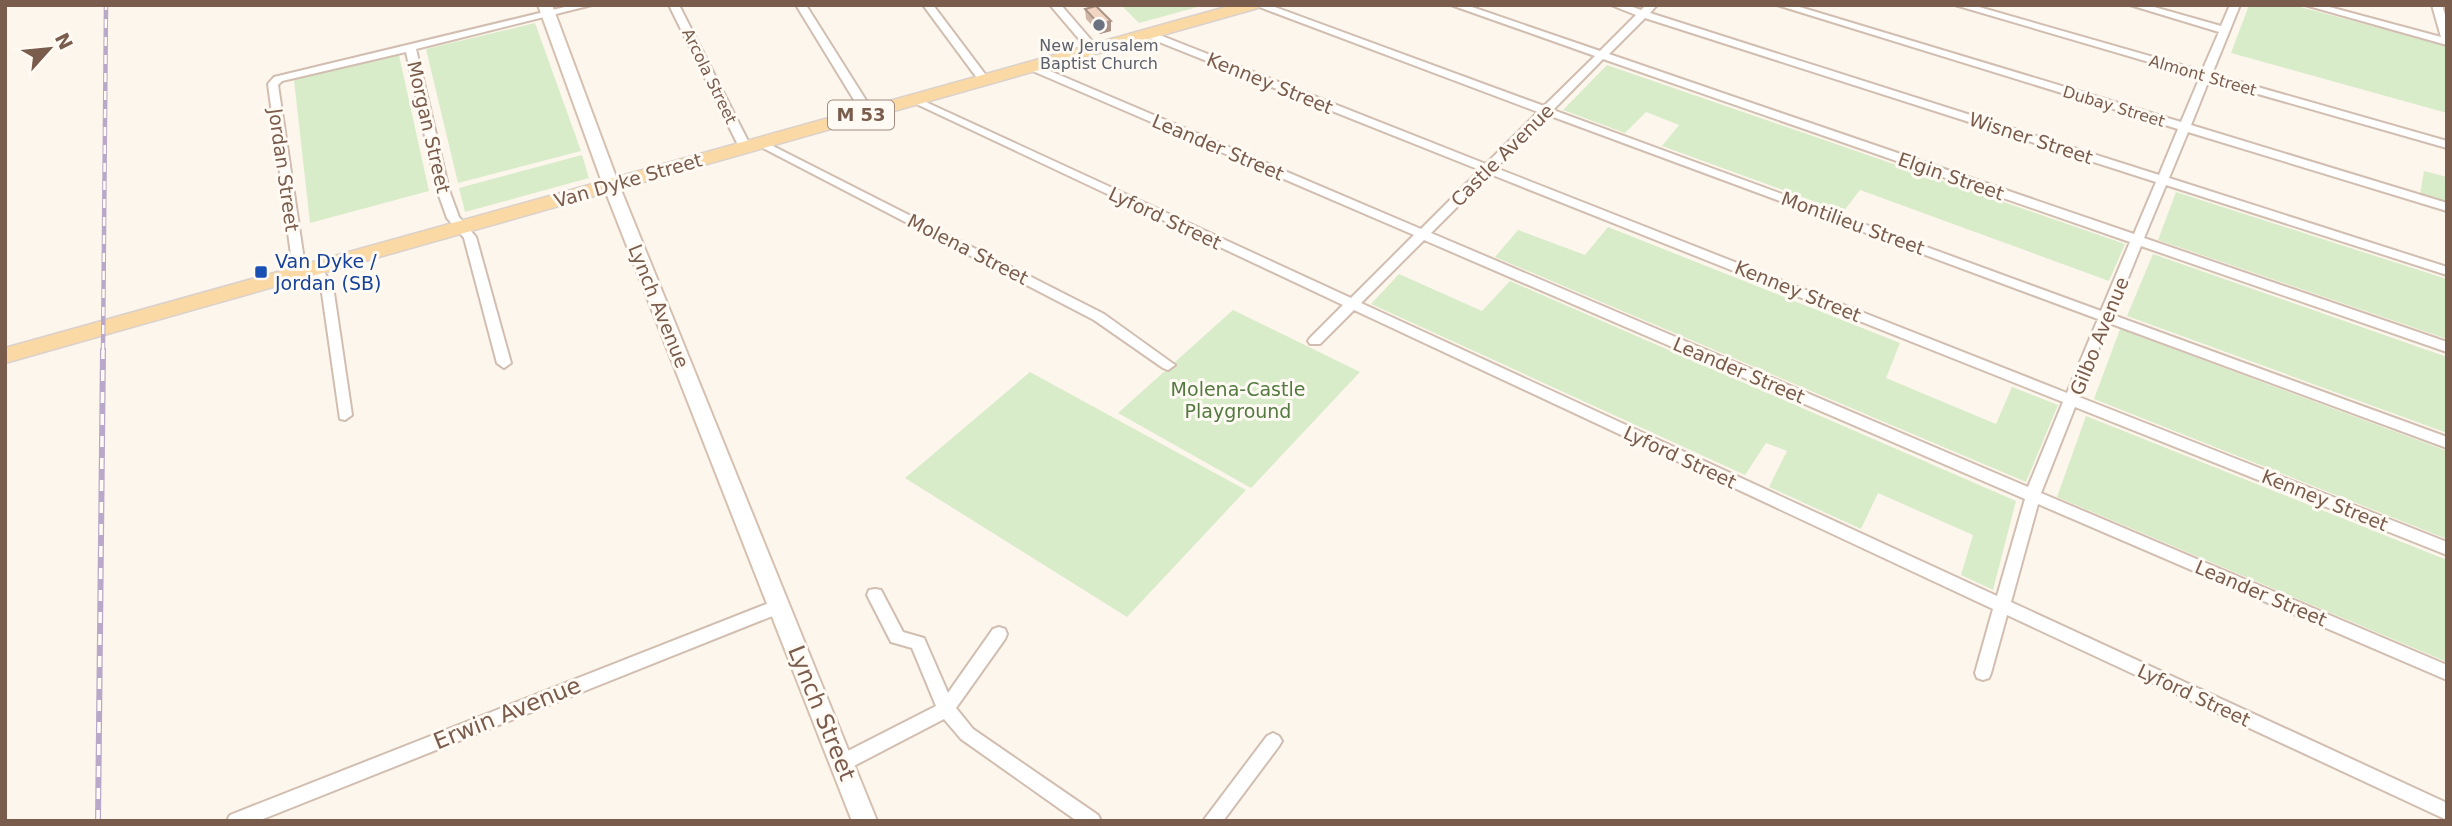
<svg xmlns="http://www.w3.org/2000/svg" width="2452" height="826" viewBox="0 0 2452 826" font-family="'DejaVu Sans',sans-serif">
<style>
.green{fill:#d8ecc9}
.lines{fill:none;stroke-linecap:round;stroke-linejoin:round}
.street-casing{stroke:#d1beb0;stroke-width:4}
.secondary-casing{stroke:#d6c0b0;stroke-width:4}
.primary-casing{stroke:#dad1cd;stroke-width:3}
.street{fill:#fff;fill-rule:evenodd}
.secondary{fill:#fff;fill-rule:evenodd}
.primary{fill:#fbd9a5;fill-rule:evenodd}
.rail-far1-casing{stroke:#b9a8c9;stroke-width:4.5}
.rail-casing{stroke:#b9a8c9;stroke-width:6}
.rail-far1{stroke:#fffaf3;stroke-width:2.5;stroke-dasharray:9;stroke-linecap:butt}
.rail{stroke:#fffaf3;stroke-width:3.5;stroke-dasharray:11;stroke-linecap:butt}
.wall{fill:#d1b7a8}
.shaded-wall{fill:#aa9588}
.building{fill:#f3d5c3;stroke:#aa9588;stroke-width:2}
.worship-dot{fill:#6b7280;stroke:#fffaf3;stroke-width:2.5}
.transit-dot{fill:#1a4fb4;stroke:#fffaf3;stroke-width:2.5}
.labels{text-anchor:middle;stroke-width:6;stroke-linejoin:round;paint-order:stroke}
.far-worship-label{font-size:16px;fill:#5b616d;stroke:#fffaf3}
.far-street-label{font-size:16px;fill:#7a5c4d;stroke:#fffaf3}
.shield{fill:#fffaf3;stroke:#a28b7f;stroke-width:2}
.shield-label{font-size:18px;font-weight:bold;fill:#7a5c4d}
.street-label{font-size:19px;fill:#7a5c4d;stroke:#fffaf3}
.transit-label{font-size:19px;fill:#164399;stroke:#fffaf3;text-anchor:start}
.park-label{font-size:19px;fill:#537a41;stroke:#fffaf3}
.near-street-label{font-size:23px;fill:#7a5c4d;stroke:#fffaf3}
</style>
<rect width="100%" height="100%" fill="#fdf6ec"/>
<path class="green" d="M1121,5H1205L1139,23Z
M2249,5H2293L2447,46V113L2231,53Z
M535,23L581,151L458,183L426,49Z
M399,55L429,191L310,223L294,80Z
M1607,65L2125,244L2109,281L1860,190L1843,212L1662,146L1679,125L1646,112L1625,133L1563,110Z
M582,155L589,178L465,212L459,188Z
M2424,171L2447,177V202L2420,194Z
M2176,192L2447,279V339L2158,240Z
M1608,227L1900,343L1886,378L1996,424L2012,387L2058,405L2026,482L1495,257L1518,230L1585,255Z
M2153,254L2447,357V433L2127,316Z
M1399,274L1482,311L1510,281L2016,501L1993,590L1961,575L1973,535L1878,493L1861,529L1769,487L1787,451L1766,443L1745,475L1371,304Z
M1233,310L1360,372L1251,488L1118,413Z
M2120,329L2447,451V539L2094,399Z
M1030,372L1246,490L1127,617L905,478Z
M2086,416L2447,560V662L2057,497Z"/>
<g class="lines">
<defs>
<path id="street" d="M573,5H592L416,49L449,190L459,217L476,237L511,363L504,368L497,363L464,238L447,218L437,190L406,52L282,81L278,85L304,260L324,272L333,286L352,415L345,420L340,419L321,286L316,278L292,262L268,84L274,77Z
M669,5H679L751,147L749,149H741L739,147Z
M796,5H806L874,113L872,115H864L862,113Z
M923,5H933L988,78V82H980Z
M1050,5H1061L1098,48V52H1090Z
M1254,5H1269L1544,106L1595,56L1451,5H1466L1600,51L1636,15L1611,5H1627L1641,10L1646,5H1657L1650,13L2159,175L2178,129L1777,5H1793L2181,122L2200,77L1955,5H1972L2202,71L2219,32L2130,5H2147L2221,26L2230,5H2240L2212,74L2447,141V148L2209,80L2191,125L2447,203V211L2188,132L2169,178L2447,267V275L2166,185L2144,238L2447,342V352L2141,246L2113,315L2447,437V448L2109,323L2079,397L2447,542V555L2075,407L2041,493L2447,665V680L2038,504L2011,602L2447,803V820L2007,615L1991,673L1989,678L1983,680L1977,678L1975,673L1993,609L1354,310L1320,344H1310L1308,341L1310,338L1343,305L908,100L913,97L917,98L1351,298L1414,235L1028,69V65H1036L1421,229L1480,170L1144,36V32H1152L1486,164L1538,112ZM1645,18L2156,182L2134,234L1609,54ZM1603,59L2130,242L2101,311L1553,110ZM1548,115L2098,319L2067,393L1496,168ZM1490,174L2063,402L2028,487L1431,233ZM1424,240L2025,499L1997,596L1361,303Z
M2305,5H2322L2441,37L2432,5H2442L2447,21V45Z
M761,140L1104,314L1175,365L1168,370L1163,368L1094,320L757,145V141Z
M875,589L881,590L903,632L924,638L948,693L993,629L999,627L1005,629L1007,634L1005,639L956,708L973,729L1098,815L1101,821H1077L961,739L944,719L848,769L842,771L836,769L833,763L836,757L936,706L912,648L891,642L867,595L869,590Z
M779,599L785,601L787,606L785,611L258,821H227L230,815Z
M1273,733L1279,736L1282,741L1279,746L1223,821H1203L1267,736Z"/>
<path id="secondary" d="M538,5H552L619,185L877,821H852L603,185Z"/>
<path id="primary" d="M1233,5H1260L1258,8L5,363V348Z"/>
</defs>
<use href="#street" class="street-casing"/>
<use href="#secondary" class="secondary-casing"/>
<use href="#primary" class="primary-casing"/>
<use href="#street" class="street"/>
<use href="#secondary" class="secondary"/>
<use href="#primary" class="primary"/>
<defs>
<path id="rail-far1" d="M103,352L106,5"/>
<path id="rail" d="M98,821L103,350"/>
</defs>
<use href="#rail-far1" class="rail-far1-casing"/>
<use href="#rail" class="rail-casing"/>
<use href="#rail-far1" class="rail-far1"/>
<use href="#rail" class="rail"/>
</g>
<path class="wall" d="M1085,9L1111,21V31L1100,34L1086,19Z"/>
<path class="shaded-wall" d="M1111,21V31L1100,34L1099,24Z"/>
<path class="building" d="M1096,6L1111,21L1099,24L1085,9Z"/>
<circle class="worship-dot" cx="1099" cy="25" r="7"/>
<rect class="transit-dot" x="254" y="265" width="14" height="14" rx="3.5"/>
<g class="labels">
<g class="far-worship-label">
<text x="1099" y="51">New Jerusalem<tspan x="1099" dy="18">Baptist Church</tspan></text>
</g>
<g class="far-street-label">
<text transform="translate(2203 75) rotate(16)" y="6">Almont Street</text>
<text transform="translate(710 76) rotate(64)" y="6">Arcola Street</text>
<text transform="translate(2114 106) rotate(17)" y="6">Dubay Street</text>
</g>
<rect class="shield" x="828" y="100.5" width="66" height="29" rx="5"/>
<g class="shield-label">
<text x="861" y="121">M 53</text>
</g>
<g class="street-label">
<text transform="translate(1270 83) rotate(22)" y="7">Kenney Street</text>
<text transform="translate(429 127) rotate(77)" y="7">Morgan Street</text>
<text transform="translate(2031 138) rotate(18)" y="7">Wisner Street</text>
<text transform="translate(1218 147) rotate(23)" y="7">Leander Street</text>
<text transform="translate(1502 155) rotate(-45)" y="7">Castle Avenue</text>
<text transform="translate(284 170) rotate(82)" y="7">Jordan Street</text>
<text transform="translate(1951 176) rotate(19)" y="7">Elgin Street</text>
<text transform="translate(628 180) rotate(-16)" y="7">Van Dyke Street</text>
<text transform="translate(1165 218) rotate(25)" y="7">Lyford Street</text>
<text transform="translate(1853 223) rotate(20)" y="7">Montilieu Street</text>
<text transform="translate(968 249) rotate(27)" y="7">Molena Street</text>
<text transform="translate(1798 291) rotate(22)" y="7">Kenney Street</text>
<text transform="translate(659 306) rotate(68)" y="7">Lynch Avenue</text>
<text transform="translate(2099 336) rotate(-68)" y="7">Gilbo Avenue</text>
<text transform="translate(1739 370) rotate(23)" y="7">Leander Street</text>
<text transform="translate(1680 457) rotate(25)" y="7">Lyford Street</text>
<text transform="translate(2325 500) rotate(22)" y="7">Kenney Street</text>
<text transform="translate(2261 593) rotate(23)" y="7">Leander Street</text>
<text transform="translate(2194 695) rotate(25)" y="7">Lyford Street</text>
</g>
<g class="transit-label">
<text x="275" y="268">Van Dyke /<tspan x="275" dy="22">Jordan (SB)</tspan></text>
</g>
<g class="park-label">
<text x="1238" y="396">Molena-Castle<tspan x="1238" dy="22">Playground</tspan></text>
</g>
<g class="near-street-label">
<text transform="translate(507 713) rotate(-22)" y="8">Erwin Avenue</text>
<text transform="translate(822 713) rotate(68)" y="8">Lynch Street</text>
</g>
</g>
<rect width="2452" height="826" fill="none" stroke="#7a5c4d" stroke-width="14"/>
<g transform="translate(49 49) rotate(63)" stroke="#fffaf3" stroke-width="5" paint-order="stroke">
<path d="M0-5L12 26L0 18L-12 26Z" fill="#7a5c4d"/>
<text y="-10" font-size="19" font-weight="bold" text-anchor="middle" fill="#7a5c4d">N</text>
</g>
</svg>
